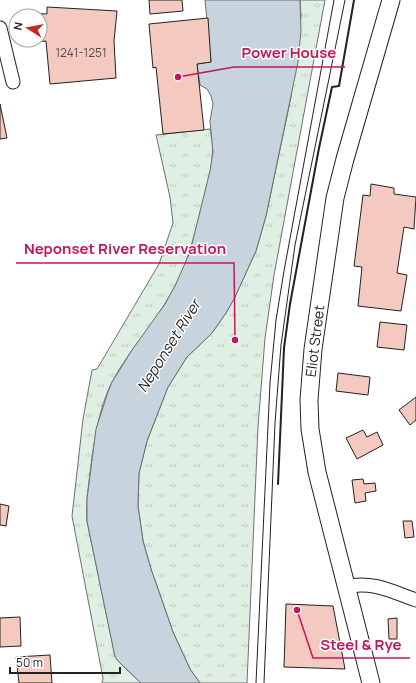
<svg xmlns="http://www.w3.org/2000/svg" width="416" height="683" viewBox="0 0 416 683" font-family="Manrope,sans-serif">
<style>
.park{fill:url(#park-tufts);stroke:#6f6f6f}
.water{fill:#c7d3dd;stroke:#6f6f6f}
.building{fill:#f3c9c0;stroke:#222}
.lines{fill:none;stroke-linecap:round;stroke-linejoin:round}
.minor-casing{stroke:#222;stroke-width:15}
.tertiary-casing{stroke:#222;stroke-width:19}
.minor{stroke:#fff;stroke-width:13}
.tertiary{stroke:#fff;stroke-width:17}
.tram{stroke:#222;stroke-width:1}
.wall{stroke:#222;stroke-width:2}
.labels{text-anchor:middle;stroke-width:3;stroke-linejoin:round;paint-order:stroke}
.number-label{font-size:12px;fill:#564c4a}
.street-label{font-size:14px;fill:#222;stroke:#fff}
.water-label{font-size:15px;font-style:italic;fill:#222;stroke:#fff}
.leader{fill:none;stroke:#c2185b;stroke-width:1.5}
.callout-dot{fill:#c2185b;stroke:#fff;stroke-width:1.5}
.callout-label{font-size:15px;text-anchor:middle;font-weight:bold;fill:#c2185b;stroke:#fff;stroke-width:3;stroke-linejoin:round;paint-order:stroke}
</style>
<defs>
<pattern id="park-tufts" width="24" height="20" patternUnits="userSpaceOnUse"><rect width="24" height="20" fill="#e0efe3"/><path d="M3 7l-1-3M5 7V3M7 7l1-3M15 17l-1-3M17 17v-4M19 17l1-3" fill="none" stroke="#c0cdc2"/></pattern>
</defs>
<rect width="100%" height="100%" fill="#fff"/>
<path class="park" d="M300,0H325L274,275L265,338L258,427L247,683H200L190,669L173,632L151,569L143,541L138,506L139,473L147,441L168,387L187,357L212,333L226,313L235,297L256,251L266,216L291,97L301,16Z
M210,129C216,154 210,173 204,197C196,228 190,258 175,286C158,320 130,348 112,382C98,410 94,442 90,473C88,489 86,505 87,521L115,656L118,661L141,683H102L103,678L72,516L83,419L92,370L97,369L159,264L173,223L170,197L156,135Z"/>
<path class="water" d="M205,0H300L301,31L298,62L266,216L256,251L235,297L226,313L212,333L187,357L168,387L147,441L139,473L138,506L143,541L151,569L173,632L190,669L200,683H141L118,661L115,657L87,521V499L96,429L108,392L112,382L132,350L165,304L175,286L190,252L210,171L213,152L210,121L213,104L211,96L207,89L200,85L197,64L211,62Z"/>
<path class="building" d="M149,0H182L183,11L150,14Z
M47,7L117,11L114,41L116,78L50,84L46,41L26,43V40H40V16H27V13L47,14Z
M208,18L211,62L197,64L204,130L163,134L156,67L153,68L149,24Z
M0,104L7,138L0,139Z
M371,184L394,188V194L416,197L414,229L404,227L397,273L407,275L401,311L358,306L362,267L354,266L363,195L370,196Z
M380,322L407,325L404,350L377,347Z
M338,373L370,377L368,395L336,391Z
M416,397V420L410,425L399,410Z
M363,430L367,437L377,432L383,445L357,459L346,438Z
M363,479L364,484L375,483L376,491L365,493L366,501L355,503L352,480Z
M0,504L9,506L6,526L0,525Z
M403,521H412L414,537L405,538Z
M286,604L333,606L345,669L284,667Z
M20,617L21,646L0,647V618Z
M397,618V639H389L388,619Z
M50,655L52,683H19L16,657Z"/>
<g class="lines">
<defs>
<path id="minor" d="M0,28L13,82
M346,587C371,580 393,592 416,600"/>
<path id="tertiary" d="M371,683L317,472L310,429L309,400L313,349L335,198L345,159L391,0"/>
</defs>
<use href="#minor" class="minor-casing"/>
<use href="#tertiary" class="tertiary-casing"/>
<use href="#minor" class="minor"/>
<use href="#tertiary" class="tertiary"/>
<path class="tram" d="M256,683L270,383L276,320L284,271L334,0
M264,683L275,423L281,345L295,245L345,0"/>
<path class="wall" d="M278,484L284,348L290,304L319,148L332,87L339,86L354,0"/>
</g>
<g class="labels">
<g class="number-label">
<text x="81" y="57">1241-1251</text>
</g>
<g class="street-label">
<text transform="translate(315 341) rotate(-83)" y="5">Eliot Street</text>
</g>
<g class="water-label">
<text transform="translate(169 346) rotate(-58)" y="5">Neponset River</text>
</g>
</g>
<path class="leader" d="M178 77L234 67H345M235 340L234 263H16M297 610L313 658H410"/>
<g class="callout-dot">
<circle cx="178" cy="77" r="4"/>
<circle cx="235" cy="340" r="4"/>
<circle cx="297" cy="610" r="4"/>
</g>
<g class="callout-label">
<text x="289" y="58">Power House</text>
<text x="125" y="254">Neponset River Reservation</text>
<text x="361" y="650">Steel &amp; Rye</text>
</g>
<g transform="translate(28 28) rotate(281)"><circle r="19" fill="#ffffff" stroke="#a7a7a7"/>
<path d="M0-3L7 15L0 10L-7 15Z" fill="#c62828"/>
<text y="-6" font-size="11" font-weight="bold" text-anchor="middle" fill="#222222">N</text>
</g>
<path d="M10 667v6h110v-6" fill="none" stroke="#222222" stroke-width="2"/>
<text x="16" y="667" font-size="12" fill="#222222" stroke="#ffffff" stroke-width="3" paint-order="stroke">50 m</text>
</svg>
